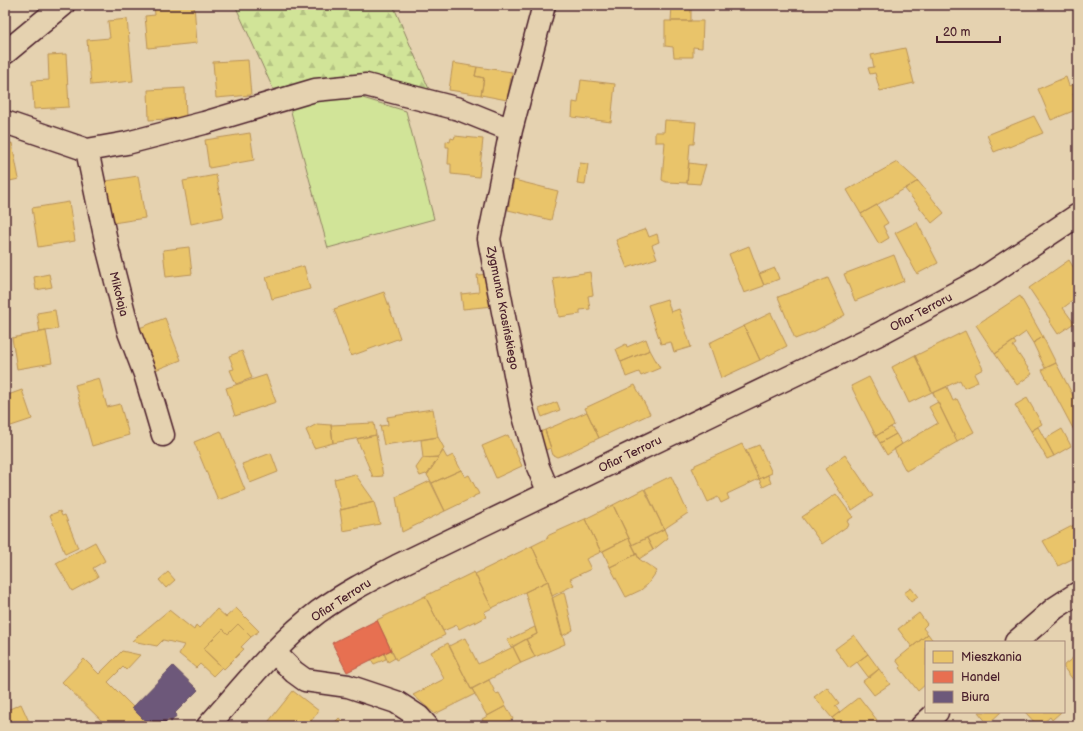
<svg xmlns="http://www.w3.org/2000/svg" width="1083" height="731" viewBox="0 0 1083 731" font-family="'Balsamiq Sans',sans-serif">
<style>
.grass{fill:#d1e498;stroke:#8e8262}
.forest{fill:url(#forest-firs);stroke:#8e8262}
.homes{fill:#e9c46a;stroke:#b99257}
.shops{fill:#e76f51;stroke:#b85746}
.offices{fill:#6d597a;stroke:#624862}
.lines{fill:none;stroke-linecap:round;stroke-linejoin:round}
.street-casing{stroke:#4a1f2b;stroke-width:25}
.secondary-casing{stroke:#4a1f2b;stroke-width:25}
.street{stroke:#e5d2b0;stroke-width:22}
.secondary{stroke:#e5d2b0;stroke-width:22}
.labels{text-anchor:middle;stroke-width:4;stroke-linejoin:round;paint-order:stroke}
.street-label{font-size:12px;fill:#4a1f2b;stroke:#e5d2b0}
</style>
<defs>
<pattern id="forest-firs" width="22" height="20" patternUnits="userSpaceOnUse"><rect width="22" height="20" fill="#d1e498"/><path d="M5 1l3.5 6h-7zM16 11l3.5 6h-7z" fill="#b5c383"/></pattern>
</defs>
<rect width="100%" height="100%" fill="#e5d2b0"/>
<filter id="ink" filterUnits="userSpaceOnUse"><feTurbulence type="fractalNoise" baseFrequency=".025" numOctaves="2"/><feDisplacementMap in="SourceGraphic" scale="8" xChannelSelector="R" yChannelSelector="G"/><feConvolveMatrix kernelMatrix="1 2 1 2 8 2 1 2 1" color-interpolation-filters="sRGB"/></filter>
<g filter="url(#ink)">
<path class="grass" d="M346,93L406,111L434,219L328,248L290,108L309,101Z"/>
<path class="forest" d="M235,5H393L432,96L282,95L274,91Z"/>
<path class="homes" d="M154,5H194L197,43L148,48L145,16L155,15Z
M653,5H668V7L653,6Z
M672,5H691V21H671Z
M127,19L133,81L91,85L87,40L110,38L108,21Z
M665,21H703L702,48L693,47V57H674L673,47L665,46Z
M905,48L914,83L880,91L875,73L870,74L868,68L874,67L871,55Z
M66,54L69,107L34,109L32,81L49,80L48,55Z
M248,60L251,95L216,98L213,62Z
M453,63L477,67L475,76L484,78L481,95L449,90Z
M477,67L512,72L507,100L481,95L484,78L475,76Z
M1066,77L1069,86L1075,83L1078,91L1073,94L1078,109L1051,120L1038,89Z
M581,80L615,84L611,122L572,117L573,102L578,103Z
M185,88L186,118L149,120L148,90Z
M1034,116L1043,133L1009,147V146L994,152L987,135Z
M665,120L696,122L694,144H690L687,183L666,182L662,180L665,142H655V132H664Z
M250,133L254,160L209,168L205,140Z
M455,136L483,139L479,177L451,174V164H448L449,147H446V141L450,142L451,138L454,139Z
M12,143L19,179L5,182V145Z
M897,162L918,181L861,214L847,190Z
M580,163L588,164L585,185L577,184Z
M689,163L704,165L706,164L700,184L687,183Z
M216,175L224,217L191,224L183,181Z
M138,176L145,218L113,223L106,181Z
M514,180L558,191L551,220L508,210Z
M918,181L944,213L932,223L905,189Z
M69,202L75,241L38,247L32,208Z
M877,205L888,223L883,226L889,238L879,244L861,214Z
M917,222L938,263L917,274L895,233Z
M646,229L649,237L657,234L659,242L652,245L657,258L627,268L616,240Z
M749,246L764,286L744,293L729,254Z
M189,247L192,274L166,277L163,250Z
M894,255L904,281L855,301L844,274Z
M1069,260L1078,275V305L1075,299L1063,308L1074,323L1058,334L1050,322L1051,321L1029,288Z
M304,266L310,289L272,299L266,277Z
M775,268L779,279L764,285L759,274Z
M590,272L593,295L588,296L590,309L580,310V314L559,317L553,278Z
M49,274L52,287L36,290L34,277Z
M490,274L493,306L463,309L461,294L479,292L477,275Z
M828,278L845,315L813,332L795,339L778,297Z
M384,292L400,338L351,356L334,309Z
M1020,296L1043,337L1033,343L1026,332L995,354L976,325Z
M667,299L671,312L679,309L691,347L674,352L671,342L661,344L648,305Z
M55,310L58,329L40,332L37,313Z
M771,313L787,346L760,360L744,326Z
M165,318L181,360L145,374L129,332Z
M744,326L760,360L721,378L709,343Z
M46,331L52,363L17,369L12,338Z
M965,331L983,369L974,374L978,382L964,388L960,380L933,393L915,356Z
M1043,337L1056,363L1045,368L1033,343Z
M646,339L650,350L621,362L616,349L626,344L627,347Z
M1014,341L1016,344L1013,346L1032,374L1017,385L995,354Z
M650,350L660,368L641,376L639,372L626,377L621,362Z
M242,351L252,378L236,384L230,370L234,369L229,356Z
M915,355L932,392L909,403L892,367Z
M1056,363L1078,405V435L1077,436L1042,370Z
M266,375L276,402L235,416L226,388Z
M869,377L894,425L876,436L851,386Z
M99,378L107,407L120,404L129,435L92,446L75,385Z
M635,385L650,414L599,438L585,408Z
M947,387L953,401L957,399L974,432L957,441L933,393Z
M22,390L32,419L5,428V396Z
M1027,398L1042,424L1031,431L1015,405Z
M557,402L560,410L542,417L539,409Z
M938,402L957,442L906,471L894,449L938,423L929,407Z
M433,409L438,437L384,445L380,426L388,425L387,417L412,413V412Z
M587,412L599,438L568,453L557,457L553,455L545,430Z
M374,423L376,435L333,443L331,425Z
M317,424L331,425L333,443L314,448L306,430Z
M891,427L896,434L880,443L876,436Z
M1038,427L1054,456L1047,459L1031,431Z
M1062,429L1071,446L1054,456L1045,439Z
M545,430L551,448L542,451L537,433Z
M221,431L245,490L218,500L194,442Z
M896,434L902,444L887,455L880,443Z
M376,435L383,476L373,477L357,439Z
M508,435L522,466L496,478L482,446Z
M438,437L444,448L439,457L423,458L421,440Z
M742,444L759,479L727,494L729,499L721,503L718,497L708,502L692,468L695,467V465Z
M759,445L772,473L759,479L746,450Z
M443,451L447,458L453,455L461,470L432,483L427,475Z
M271,453L278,472L250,483L242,464Z
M845,455L873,496L852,510L825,469Z
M439,457L427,475L426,474L420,476L416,468L423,458Z
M461,470L465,477L469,475L479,494L474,496V497L445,511L432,483Z
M355,474L372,498L374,502L341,510L334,479Z
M768,475L771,483L763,487L759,479Z
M671,476L688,513L664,529L645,489Z
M430,481L445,511L402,532L396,497Z
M644,489L664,529L632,545L613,505Z
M836,494L853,517L847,521L849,525L822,544L802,517Z
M374,502L380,524L343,531L340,510Z
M613,505L629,538L601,552L585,519Z
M60,511L62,516L65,515L78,548L65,554L50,515Z
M585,519L601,552L586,559L591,569L570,579L574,585L552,596L548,581L532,546L548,538L547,536Z
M1076,524L1078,528V556L1058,566L1043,541Z
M664,529L668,538L653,550L647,538Z
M629,538L637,554L610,567L603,551Z
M647,538L653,550L639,559L632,545Z
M95,542L105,561L93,568L98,577L72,591L56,563Z
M532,546L548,581L492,608L475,574Z
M637,554L639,559L657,571L648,584L641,590L626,597L610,567Z
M168,572L175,580L166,588L159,580Z
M474,572L492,608L484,612L486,617L475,623V621L459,629L457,625L443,631L425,596Z
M548,581L565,644L535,657L526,639L537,634L525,592Z
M911,588L918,597L911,602L904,593Z
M564,592L573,630L562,636L552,598Z
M425,596L445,635L396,660L377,620Z
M236,608L259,631L251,637L238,624L228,634L223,629L203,649L222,667L213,676L200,664L196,668L179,654L184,645L163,640L157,646L132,641L169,610L194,630L196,625L199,628L217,609L226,617Z
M919,613L927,624L923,628L928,634L912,647L898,629Z
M238,624L251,637L241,647L244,649L224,669L203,649L223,629L228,634Z
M535,627L537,634L511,647L507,640Z
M928,634L934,642H926V684L918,691L900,668L901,667L896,660Z
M854,635L868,654L849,668L835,649Z
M465,638L478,664L513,647L521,663L471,689L449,646Z
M526,639L535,657L521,663L513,647Z
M448,643L471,689H472L475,694L435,714L413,695L444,679L431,652Z
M391,650L395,658L388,662L384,653Z
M122,651L140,655L126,670L123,667L108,682L133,707L132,708L150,726H107L62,682L84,659L99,674Z
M384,653L386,659L374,664L371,659Z
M868,654L879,669L869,678L857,662Z
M1078,654V686L1064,668V665Z
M879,669L890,684L874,695L863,681Z
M489,680L496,694L499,693L506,706L487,716L472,689Z
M827,687L839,703L835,706L840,712L832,718L814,697Z
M293,691L319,711L307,726H265Z
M859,697L877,720L869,726H839L832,718Z
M21,704L31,726H5V711Z
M506,706L513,719L499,726H485L482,719Z
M978,712H1001L988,724Z
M1025,712H1061L1052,720L1050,717L1040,726H1038Z
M339,718L348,726H331Z"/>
<path class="shops" d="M377,620L391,650L347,672L332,643Z"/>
<path class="offices" d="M173,666L198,690L175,713L177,715L171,722L169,719L163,726H150L132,708Z"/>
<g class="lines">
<defs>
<path id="street" d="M544,5L511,130L489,239L521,405L538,467L549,493
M5,53L63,5
M5,122L87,150L127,143L204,123L315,90L366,85L459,109L511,130
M87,150L108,250L129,332L145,374L163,435
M1016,642L1055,608L1078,593
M274,652L294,672L305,680L348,686L396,702L419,717L427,726
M922,726L937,712"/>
<path id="secondary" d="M208,726C243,687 276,644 318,612C343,594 370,580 397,566L877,335L982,279L1078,215"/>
</defs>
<use href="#street" class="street-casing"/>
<use href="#secondary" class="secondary-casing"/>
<use href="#street" class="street"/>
<use href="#secondary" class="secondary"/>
</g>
</g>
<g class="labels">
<g class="street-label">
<text transform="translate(119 294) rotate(76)" y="4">Mikołaja</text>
<text transform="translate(503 308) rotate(79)" y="4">Zygmunta Krasińskiego</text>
<text transform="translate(921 312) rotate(-28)" y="4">Ofiar Terroru</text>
<text transform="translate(630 454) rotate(-26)" y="4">Ofiar Terroru</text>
<text transform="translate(341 600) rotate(-33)" y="4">Ofiar Terroru</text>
</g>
</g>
<rect width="1083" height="731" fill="none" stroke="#e5d2b0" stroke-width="20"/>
<rect x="10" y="10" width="1063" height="711" fill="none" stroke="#4a1f2b" stroke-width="1.5" filter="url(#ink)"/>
<rect x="925" y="641" width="140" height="72" fill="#e5d2b0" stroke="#a78a7b"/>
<rect x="933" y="651" width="20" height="12" fill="#e9c46a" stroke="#a78a7b"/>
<text x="961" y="661" font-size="12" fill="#4a1f2b">Mieszkania</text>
<rect x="933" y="671" width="20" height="12" fill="#e76f51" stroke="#a78a7b"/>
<text x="961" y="681" font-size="12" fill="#4a1f2b">Handel</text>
<rect x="933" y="691" width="20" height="12" fill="#6d597a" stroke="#a78a7b"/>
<text x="961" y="701" font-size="12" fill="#4a1f2b">Biura</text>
<path d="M937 36v6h63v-6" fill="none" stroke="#4a1f2b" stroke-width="2"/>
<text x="943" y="36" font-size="12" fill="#4a1f2b" stroke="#e5d2b0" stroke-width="3" paint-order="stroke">20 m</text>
</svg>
